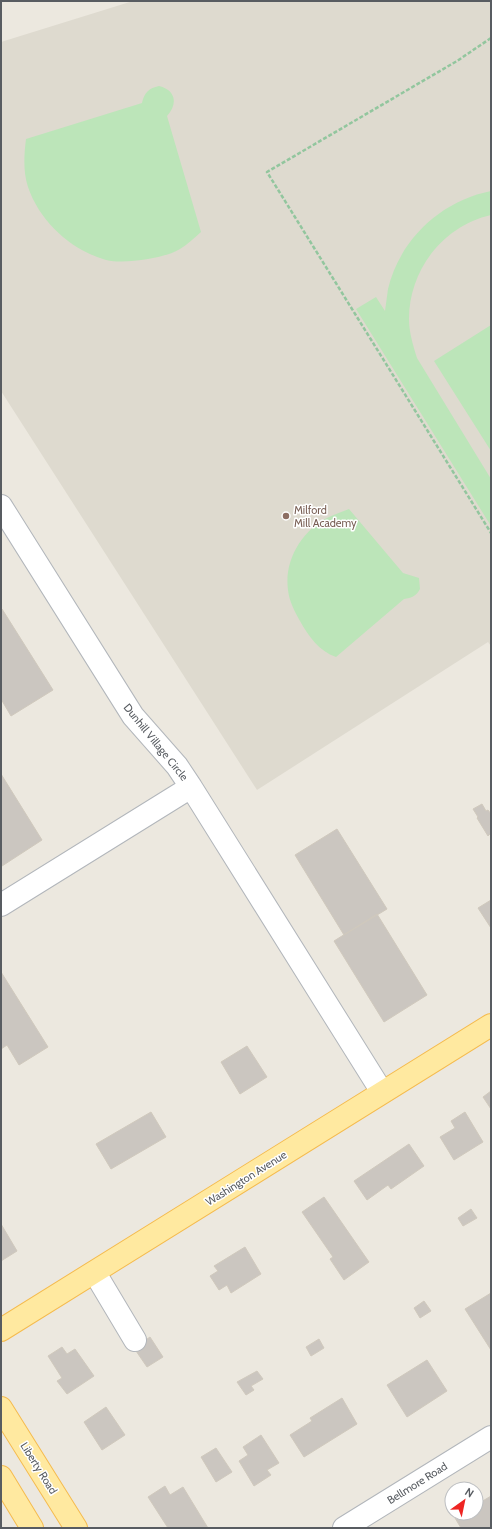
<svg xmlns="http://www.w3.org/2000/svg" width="492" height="1529" viewBox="0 0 492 1529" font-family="Cabin,sans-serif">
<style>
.education{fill:#dedacf}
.grass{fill:#bce5b9}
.building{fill:#cbc6c0;stroke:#d0c9bd}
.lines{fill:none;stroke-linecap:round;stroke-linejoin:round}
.minor-casing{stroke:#b2b6bb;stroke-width:24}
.major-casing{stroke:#f5bb4e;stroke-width:24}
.path{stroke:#92c69e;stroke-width:2.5;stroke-dasharray:4 2;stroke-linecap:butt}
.minor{stroke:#fff;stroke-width:22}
.major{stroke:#ffe9a0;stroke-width:22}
.education-dot{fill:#8d6e63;stroke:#fff;stroke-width:1.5}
.labels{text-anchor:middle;stroke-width:3;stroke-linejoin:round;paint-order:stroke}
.education-label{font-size:11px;fill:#785e54;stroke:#fff;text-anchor:start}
.street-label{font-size:11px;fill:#585c61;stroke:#fff}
</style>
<rect width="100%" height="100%" fill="#ece8df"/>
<path class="education" d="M133,1H491V646L488,642L257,790L1,391V42Z"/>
<path class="grass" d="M159,86C176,90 178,104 167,116L201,232C194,238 187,245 180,249C170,255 158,257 148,259C134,261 119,263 106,260C71,250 40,222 28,187C23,172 24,155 26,139L142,103C144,93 149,88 159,86Z
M491,191V215C443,226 409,270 409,319C409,332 413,345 417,358L491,479V526L356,309L376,297L385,311C386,304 387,296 388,289C400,239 441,201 491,191Z
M491,325V451L434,361Z
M349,509L403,573L419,578L420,589C416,596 412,598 404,599L336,657C319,651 309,637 300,621C295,612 289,601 288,590C284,560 302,530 329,517C335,514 342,512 349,509Z"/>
<path class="building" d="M2,609L53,690L11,716L1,699V610Z
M1,774L42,840L2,866L1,865Z
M482,804L486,811L488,810L491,814V833L488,836L477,818L478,817L473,809Z
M337,829L387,909L344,935L295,855Z
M491,900V928L478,908Z
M377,914L427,995L384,1022L334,941Z
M1,972L48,1047L19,1065L7,1045L1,1049Z
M247,1046L267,1077L240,1094L221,1062Z
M491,1091V1109L483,1097Z
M151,1112L166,1137L111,1169L96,1144Z
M465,1112L483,1142L454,1160L440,1137L455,1128L451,1121Z
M409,1144L424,1166L391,1189L388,1185L367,1200L354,1181Z
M324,1197L369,1262L344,1280L330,1259L333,1257L302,1212Z
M471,1209L477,1218L463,1226L458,1218Z
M1,1224L17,1251L1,1261Z
M245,1247L261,1274L231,1293L227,1285L219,1290L210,1276L218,1271L214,1266Z
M491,1293V1350L465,1309Z
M424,1301L431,1311L420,1318L414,1308Z
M150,1337L163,1357L147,1367L134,1348Z
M319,1339L324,1348L311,1356L306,1347Z
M62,1347L67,1354L75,1349L94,1376L67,1394L57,1381L62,1378L48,1356Z
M427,1360L447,1391L407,1417L387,1385Z
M257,1371L263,1379L251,1386L254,1390L246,1395L237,1382Z
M342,1398L357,1424L304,1457L290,1435L312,1421L310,1418Z
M106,1407L125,1435L102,1450L84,1422Z
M261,1435L279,1463L267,1470L271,1475L254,1486L239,1461L248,1455L243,1447Z
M216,1448L232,1472L216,1482L201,1457Z
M165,1486L170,1495L183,1487L208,1528H168L148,1497Z
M491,1496V1528H461L455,1518L464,1513H476V1505Z"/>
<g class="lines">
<defs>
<path id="minor" d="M1,506L133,716L177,766L191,787L382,1092
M1,905L191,787
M95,1273L135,1340
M344,1528L491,1437"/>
<path id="major" d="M1,1330L491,1025
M1,1408L76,1528
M1,1477L32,1528"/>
</defs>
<use href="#minor" class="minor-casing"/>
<use href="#major" class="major-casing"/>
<path class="path" d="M491,38L457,61L267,172L491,533"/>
<use href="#minor" class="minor"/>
<use href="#major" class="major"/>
</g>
<circle class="education-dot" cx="286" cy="516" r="4"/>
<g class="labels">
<g class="education-label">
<text x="294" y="514">Milford<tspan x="294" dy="13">Mill Academy</tspan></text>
</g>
<g class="street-label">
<text transform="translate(156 742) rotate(51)" y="4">Dunhill Village Circle</text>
<text transform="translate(246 1178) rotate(-32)" y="4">Washington Avenue</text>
<text transform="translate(39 1468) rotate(58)" y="4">Liberty Road</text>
<text transform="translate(417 1483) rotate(-32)" y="4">Bellmore Road</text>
</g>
</g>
<rect width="492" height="1529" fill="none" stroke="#585c61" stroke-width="4"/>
<g transform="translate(464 1501) rotate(33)"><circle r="19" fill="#ffffff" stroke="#bcbec0"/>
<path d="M0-3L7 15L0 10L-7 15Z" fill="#ee2523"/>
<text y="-6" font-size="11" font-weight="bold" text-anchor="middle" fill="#585c61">N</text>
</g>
</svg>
